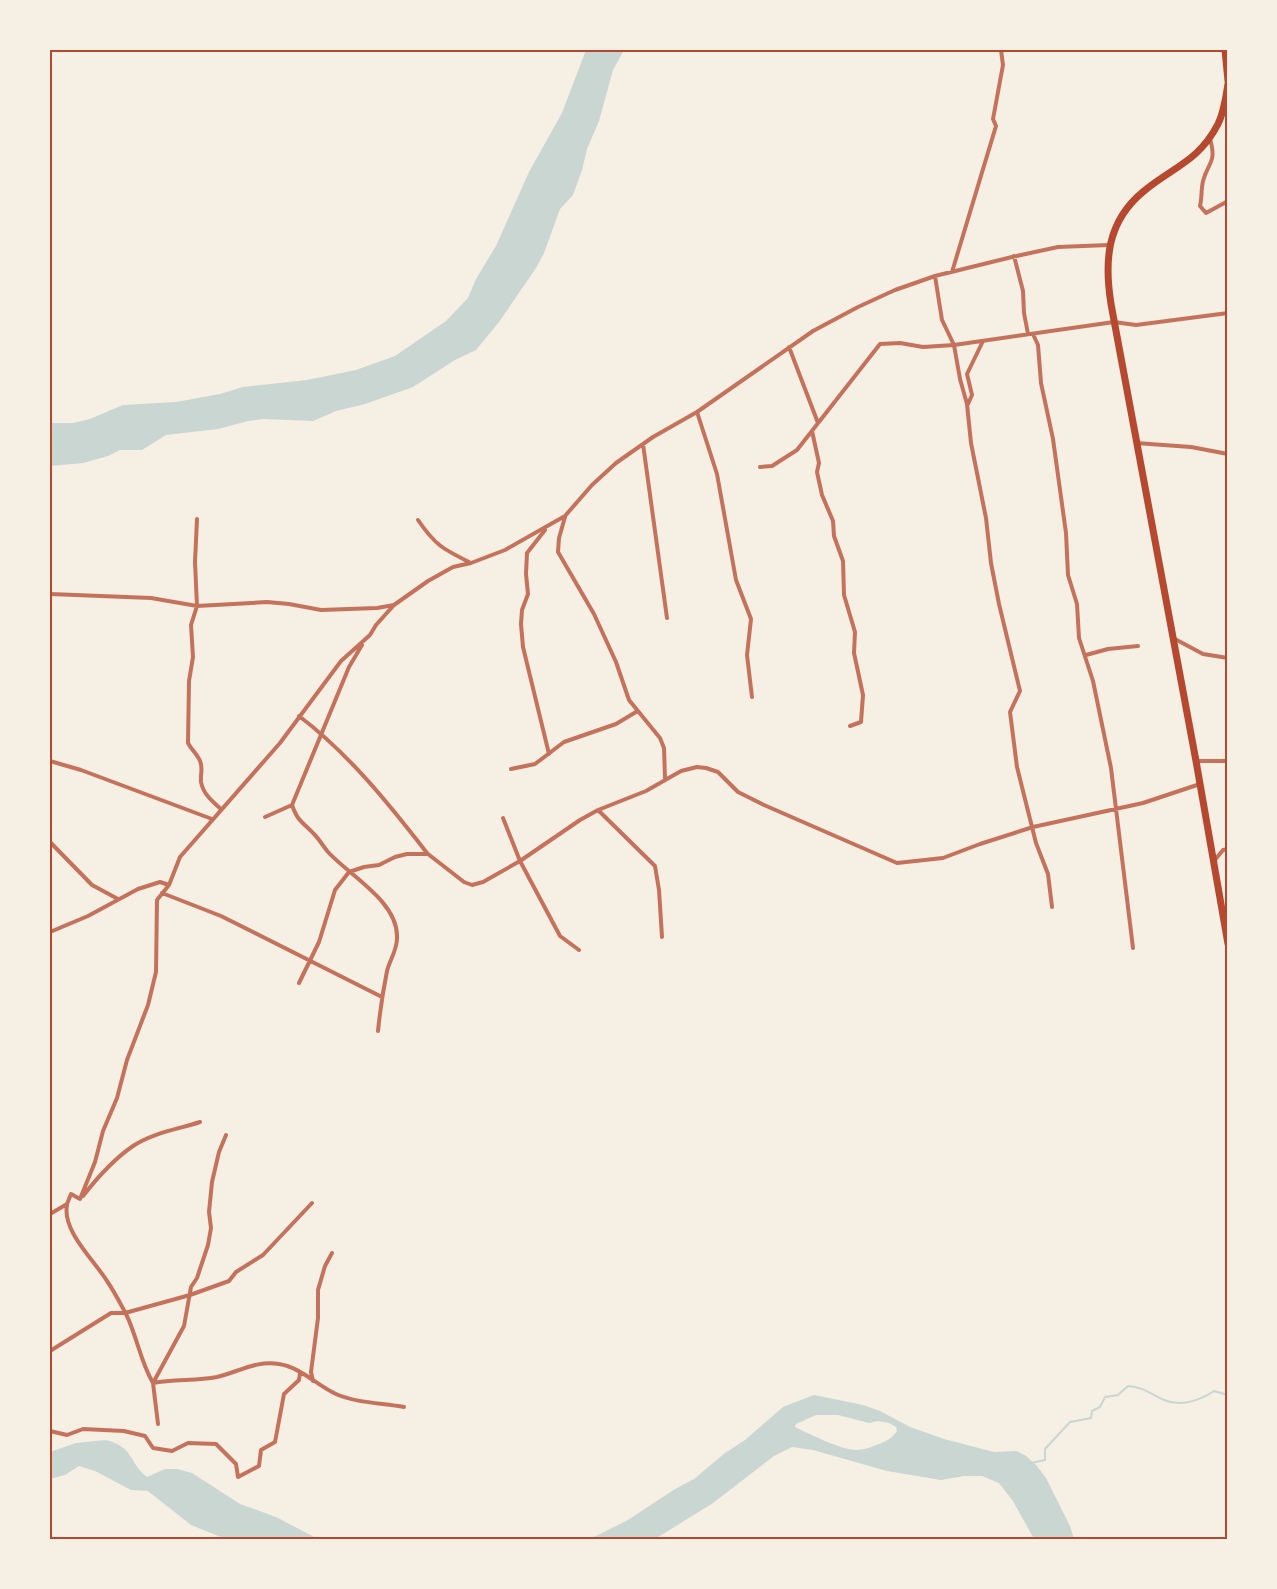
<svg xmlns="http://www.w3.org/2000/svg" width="1277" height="1589" viewBox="0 0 1277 1589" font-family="Quicksand,sans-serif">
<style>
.water{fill:#c9d6d2;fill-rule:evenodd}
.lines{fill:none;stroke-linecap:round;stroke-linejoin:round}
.stream{stroke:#c9d6d2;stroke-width:2}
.minor{stroke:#c5725c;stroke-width:4}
.trunk{stroke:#b5482f;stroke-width:7}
.neatline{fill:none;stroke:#b5482f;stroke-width:2}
</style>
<rect width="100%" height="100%" fill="#f6efe4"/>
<path class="water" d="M586,50H624L613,70L599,121L587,149L582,170L573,195L560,209L544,253L536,268L499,322L476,350L455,360L413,387L365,404L336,411L313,421L263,419L248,421L218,429L166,435L142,450H120L108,456L83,463L50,466V423H73L90,419L123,405L176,402L220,394L243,387L307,380L356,370L395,356L446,321L468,298L476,279L496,246L529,172L562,113Z
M814,1395L863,1405L880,1411L910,1427L944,1439L994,1452L1017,1451L1026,1456L1037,1466L1046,1478L1070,1526L1074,1539H1034L1013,1501L999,1483L982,1476H964L941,1480L887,1471L813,1450L792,1447L774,1456L713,1503L655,1539H590L628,1520L675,1489L694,1479L725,1453L745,1440L783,1407ZM816,1415H838L869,1423L878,1421L889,1423L896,1427L897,1431C892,1438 887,1441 879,1444C871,1447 864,1450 856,1450C842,1450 809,1434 795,1427L796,1424Z
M106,1440C135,1448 128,1462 147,1477L165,1469H177L192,1473L240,1504L276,1517L318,1539H226L191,1525L148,1491L131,1490L95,1471L79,1466L65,1475L50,1479V1452L76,1443Z"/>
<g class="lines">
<path class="stream" d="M1031,1463L1045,1460V1449L1070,1422L1091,1418L1092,1411L1100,1407L1105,1397L1118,1395L1128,1386C1144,1387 1150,1394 1164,1400C1180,1407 1199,1401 1214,1391L1228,1395"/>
<path class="minor" d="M1210,139C1217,163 1208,162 1203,181C1201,190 1202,198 1200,206L1206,213L1228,201
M1014,256L1023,291L1024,313L1028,334
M952,272L996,126L993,119L1003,65L1001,50
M935,276L942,320L954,345L960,379L967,404L971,443L986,518L991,563L999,604L1020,691L1010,712L1017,767L1036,843L1048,874L1052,907
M1033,334L1038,345L1041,383L1053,439L1066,533L1068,575L1077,604L1079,638L1093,681L1111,768L1133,948
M789,347L818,423
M968,404L972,395L967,374L983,341
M697,412L717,474L736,580L751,619L747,655L752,697
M812,431L819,463L817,472L822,495L833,521L834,536L843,561L844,595L855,632L854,653L863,695L861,722L850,726
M1136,443L1191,447L1228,454
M643,444L667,618
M760,467L772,466L797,450L880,344L900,343L923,347L954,345L1114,322L1136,325L1228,313
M565,517L559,538L558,552L594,614L616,662L629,700L660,738L664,748L665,778
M197,519L195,562L197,606L191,625L193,657L189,681L188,743C192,751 196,752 199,759C204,766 200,775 201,782C203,794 213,802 221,809
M418,520C435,545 443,549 469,562
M545,530L527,553L526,574L528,594L522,610L521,624L523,647L549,754
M50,594L151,598L197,606L267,602L289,604L321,610L377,608L394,605
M1173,638L1203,654L1228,658
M1086,655L1108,649L1138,646
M299,716C349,754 389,804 427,853
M50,761L81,770L212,819
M1197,761H1228
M511,769L535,764L564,742L616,724L636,712
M292,805C298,822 302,821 314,834C319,839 323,846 328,852C349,875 397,901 397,936C398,949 390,959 387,971C383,991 380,1011 378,1031
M598,810L655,866L659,890L662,937
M265,817L292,805L349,667L362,645
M503,818L520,861L560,936L579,950
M50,842L92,885L118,899
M1214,861L1223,850L1228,849
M162,893L221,916L382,997
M50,932L88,916L138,889L160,882L169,885
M299,983L319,942L335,890L349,872L364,867L379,865L395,857L407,854H428L464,882L472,885L483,882L520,861L580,820L598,810L646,791L681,771L697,767L706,768L718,772L738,792L764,805L897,863L943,858L980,844L1033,827L1143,803L1200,784
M83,1196C97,1178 114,1159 133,1146C152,1133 179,1129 200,1122
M67,1205C62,1231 94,1260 107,1281C114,1291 120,1303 126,1314C137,1336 140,1361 153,1383C174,1379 196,1381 217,1377C238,1372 257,1360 279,1364C300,1367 318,1386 336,1394C356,1403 382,1403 404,1407
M50,1214L67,1204L71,1194L80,1199L95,1162L103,1131L117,1098L127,1060L148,1005L156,972L157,900L169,885L180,857L280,743L341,661L370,635L376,625L394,605L428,581L453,567L471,563L505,550L565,516L592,485L616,463L653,437L697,412L813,331L858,307L895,290L935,276L1012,257L1058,247L1109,245
M50,1351L111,1313H125L190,1295L229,1281L236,1272L263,1255L312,1203
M313,1381L311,1372L318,1318V1290L325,1266L332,1253
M158,1424L153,1383L184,1326L191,1287L197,1278L208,1245L211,1228L209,1212L212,1182L219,1152L226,1135
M50,1431L67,1435L83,1429L124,1431L145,1436L153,1448L172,1451L188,1443L216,1444L236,1464L238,1477L259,1466L261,1450L275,1442L284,1394L299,1380L300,1373"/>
<path class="trunk" d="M1225,50L1228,81
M1228,84C1226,97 1224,112 1218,124C1199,161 1173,167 1144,191C1107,221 1104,260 1111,304L1196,761L1228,944"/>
</g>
<rect width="1277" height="1589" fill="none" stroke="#f6efe4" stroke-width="102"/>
<rect x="51" y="51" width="1175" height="1487" class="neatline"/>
</svg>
